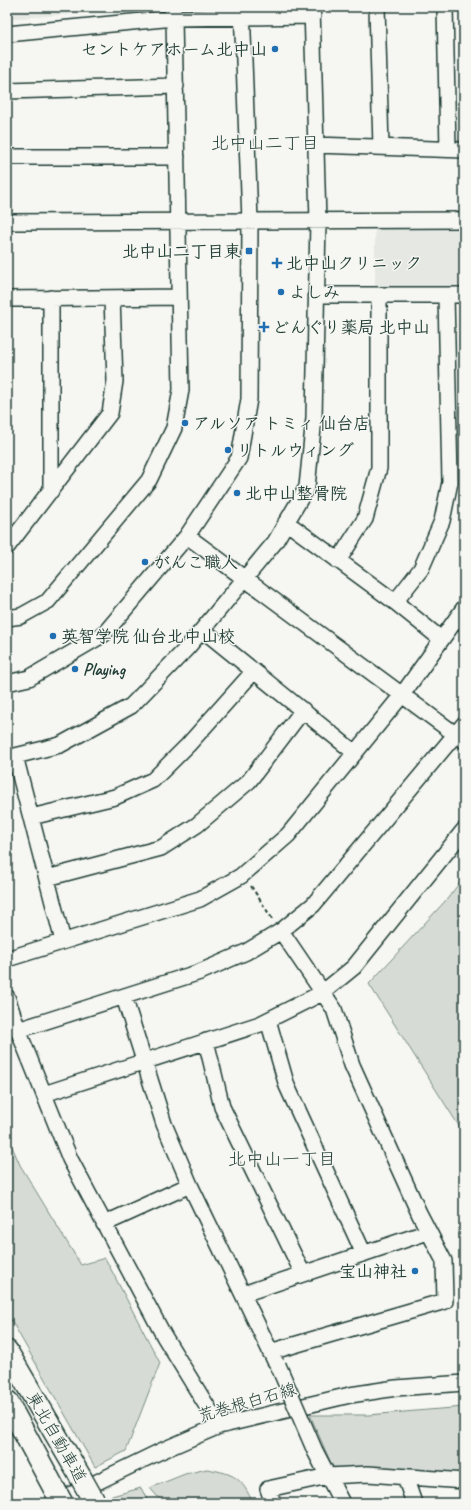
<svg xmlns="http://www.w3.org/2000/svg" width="471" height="1510" viewBox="0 0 471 1510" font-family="Caveat,'Klee One',sans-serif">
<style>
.built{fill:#e6e8e4}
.green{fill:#d6dbd6;stroke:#7a8c85}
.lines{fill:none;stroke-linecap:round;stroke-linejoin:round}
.minor-casing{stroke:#1f3d34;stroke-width:18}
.highway-casing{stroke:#1f3d34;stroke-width:24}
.path{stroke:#1f3d34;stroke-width:2;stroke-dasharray:4 3;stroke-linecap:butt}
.minor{stroke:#f6f6f2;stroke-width:15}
.highway{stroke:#f6f6f2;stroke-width:21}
.minor-bridge-casing{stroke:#1f3d34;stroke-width:18;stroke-linecap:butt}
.highway-bridge-casing{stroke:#1f3d34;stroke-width:24;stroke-linecap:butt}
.minor-bridge{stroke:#f6f6f2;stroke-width:15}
.highway-bridge{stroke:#f6f6f2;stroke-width:21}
.poi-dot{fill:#1f6fb2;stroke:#f6f6f2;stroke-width:1.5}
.labels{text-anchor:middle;stroke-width:3;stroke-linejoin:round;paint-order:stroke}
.poi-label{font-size:17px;font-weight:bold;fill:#1f3d34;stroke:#f6f6f2;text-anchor:start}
.street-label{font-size:17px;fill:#1f3d34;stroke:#f6f6f2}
.neighbourhood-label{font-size:18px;fill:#1f3d34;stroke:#f6f6f2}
</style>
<rect width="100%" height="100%" fill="#f6f6f2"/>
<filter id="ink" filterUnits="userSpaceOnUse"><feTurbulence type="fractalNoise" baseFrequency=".025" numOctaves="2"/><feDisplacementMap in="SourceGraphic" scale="8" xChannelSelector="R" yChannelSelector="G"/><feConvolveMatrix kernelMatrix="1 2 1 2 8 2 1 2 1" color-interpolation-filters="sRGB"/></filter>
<g filter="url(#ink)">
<path class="built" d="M7,7H127L111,11L7,19Z
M375,228H464V287L375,289Z"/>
<path class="green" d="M464,877V1134L369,984L448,898Z
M7,1135L20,1165L81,1265L105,1258L160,1363L126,1451L95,1467L7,1313Z
M464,1407V1474L333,1468L310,1415H368Z
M207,1469C235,1474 241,1477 253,1503H163L150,1488L185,1474Z
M141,1488L149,1503H111L108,1497Z"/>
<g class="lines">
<defs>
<path id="minor" d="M377,7L381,147
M445,7L448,149
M7,34L174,18L313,16
M7,91L176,86
M315,145L464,150
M7,157H177
M7,222L464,220
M317,295H464
M7,299L179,297
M51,491V298
M286,522L395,602L441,639
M187,536L463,740
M7,547L110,413L115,381L112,298
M338,561L365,519L379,468V295
M395,602L421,569L442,521L450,482L446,295
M7,618L21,616L48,601L149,480L174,428L181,390L174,18L172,7
M203,630L355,753
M7,683L29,678L104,634L187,536L239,458L249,399L250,221L242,7
M15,756L63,941
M7,758L60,745L131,706L188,647L275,542L307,487L314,418L318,221L312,7
M31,817L115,797L153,780L188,745L254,671
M47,878L161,848L197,825L249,781L303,710
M7,959L200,899L241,876L288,835L402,695L464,608
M7,997L18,1030L70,1159L164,1336L219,1426
M124,997L164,1124L190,1185L275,1361
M268,1020L287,1086L363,1252
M18,1030L200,972L246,952L281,931L313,905L464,724
M206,1041L222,1107L303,1274
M44,1094L260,1024L322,993L354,967L464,830
M104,1224L190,1185
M243,1294L428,1232
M270,1352L445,1301L444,1261L419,1213L352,1065L334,1009L281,931
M315,1451L342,1503
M405,1477L414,1503
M54,1503L161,1451L219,1426L350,1395L396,1388L464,1383
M273,1503L268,1489L328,1476L368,1474L464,1481"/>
<path id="highway" d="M7,1351L81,1478
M7,1401L55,1490"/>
</defs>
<use href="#minor" class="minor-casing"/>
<use href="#highway" class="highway-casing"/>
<path class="path" d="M251,886L273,920"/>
<use href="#minor" class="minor"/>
<use href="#highway" class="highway"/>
<defs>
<path id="minor-bridge" d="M278,1365L315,1451"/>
<path id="highway-bridge" d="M81,1478L95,1503
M55,1490L62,1503"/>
</defs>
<use href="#minor-bridge" class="minor-bridge-casing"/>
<use href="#highway-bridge" class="highway-bridge-casing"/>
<use href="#minor-bridge" class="minor-bridge"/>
<use href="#highway-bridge" class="highway-bridge"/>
</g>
</g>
<g class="poi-dot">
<circle cx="275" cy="49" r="4"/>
<rect x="245" y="247" width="8" height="8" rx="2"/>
<path d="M275 257h4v4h4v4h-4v4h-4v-4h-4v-4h4z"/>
<circle cx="281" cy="292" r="4"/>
<path d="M262 321h4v4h4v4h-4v4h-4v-4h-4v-4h4z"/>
<circle cx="185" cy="423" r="4"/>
<circle cx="228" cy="450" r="4"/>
<circle cx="237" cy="493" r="4"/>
<circle cx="145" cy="562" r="4"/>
<circle cx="53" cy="636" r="4"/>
<circle cx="75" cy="669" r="4"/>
<circle cx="415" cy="1271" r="4"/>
</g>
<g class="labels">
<g class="poi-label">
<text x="267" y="55" text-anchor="end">セントケアホーム北中山</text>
<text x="241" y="257" text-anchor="end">北中山二丁目東</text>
<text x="286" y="269">北中山クリニック</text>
<text x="289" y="298">よしみ</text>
<text x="272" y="333">どんぐり薬局 北中山</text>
<text x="193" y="429">アルソア トミィ 仙台店</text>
<text x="236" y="456">リトルウィング</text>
<text x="245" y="499">北中山整骨院</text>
<text x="153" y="568">がんこ職人</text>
<text x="61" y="642">英智学院 仙台北中山校</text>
<text x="83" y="675">Playing</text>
<text x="407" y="1277" text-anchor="end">宝山神社</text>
</g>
<g class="street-label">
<text transform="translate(247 1402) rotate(-16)" y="6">荒巻根白石線</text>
<text transform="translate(57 1437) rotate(60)" y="6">東北自動車道</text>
</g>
<g class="neighbourhood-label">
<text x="265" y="149">北中山二丁目</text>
<text x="282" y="1165">北中山一丁目</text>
</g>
</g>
<rect width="471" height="1510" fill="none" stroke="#f6f6f2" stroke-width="24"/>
<rect x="12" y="12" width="447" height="1486" fill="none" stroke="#1f3d34" stroke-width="1.5" filter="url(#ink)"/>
</svg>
